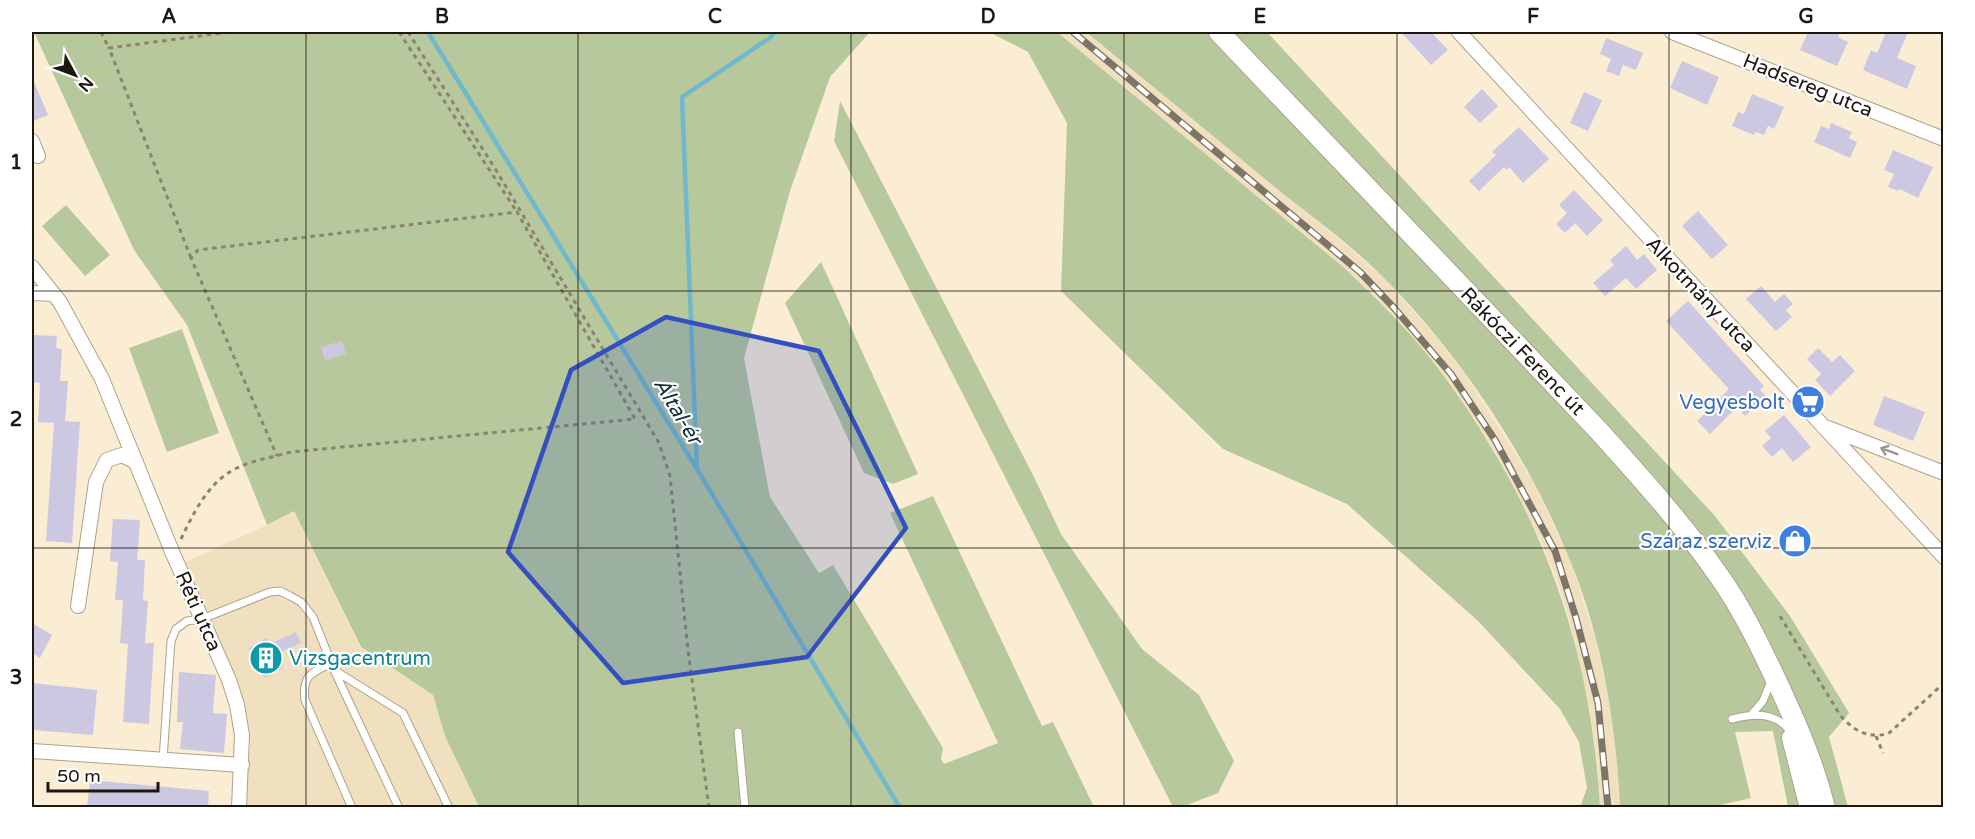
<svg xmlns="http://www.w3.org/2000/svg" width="1975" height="839" viewBox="0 0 1975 839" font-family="'Varela Round',sans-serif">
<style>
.built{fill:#f0e0c0}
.green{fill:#b7c99c}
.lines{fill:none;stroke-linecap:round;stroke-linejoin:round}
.stream{stroke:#70b8cb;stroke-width:4.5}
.building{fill:#cdc8e2}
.lane-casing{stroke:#aea28a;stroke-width:9}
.street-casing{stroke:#aea28a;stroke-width:16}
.secondary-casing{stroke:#aea28a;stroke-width:22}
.path{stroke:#8b8372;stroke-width:3;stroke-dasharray:4.5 4.5;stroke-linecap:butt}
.lane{stroke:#fff;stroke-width:7}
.street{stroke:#fff;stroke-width:14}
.secondary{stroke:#fff;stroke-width:20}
.rail-casing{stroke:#7d7565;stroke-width:7}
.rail{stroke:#fff;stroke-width:4.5;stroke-dasharray:14;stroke-linecap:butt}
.oneway{stroke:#999793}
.marked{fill:#344fc0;fill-opacity:0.2;stroke:#344fc0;stroke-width:4.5;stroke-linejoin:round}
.grid{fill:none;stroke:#1c180f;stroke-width:1.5;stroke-opacity:0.55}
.labels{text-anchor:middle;stroke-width:4.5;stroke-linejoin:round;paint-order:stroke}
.street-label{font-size:20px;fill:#1c180f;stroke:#fff}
.shop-label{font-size:20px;fill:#366cbe;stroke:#fff;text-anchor:end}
.culture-label{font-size:20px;fill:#0d838f;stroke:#fff;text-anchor:start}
.water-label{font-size:21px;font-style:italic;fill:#0c3039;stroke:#fff}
.neatline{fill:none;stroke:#1c180f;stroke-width:2}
.grid-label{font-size:20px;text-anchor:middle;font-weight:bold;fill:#1c180f}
</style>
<rect width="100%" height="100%" fill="#faedd4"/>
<path class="built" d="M1057,32H1086L1345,244L1382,276L1439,340L1465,374L1534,483L1570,559L1596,641L1611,709L1617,761L1620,807H1600L1598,765L1590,710L1570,623L1558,583L1542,543L1494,450L1437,367L1378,300L1341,265Z
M294,511L360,647L433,695L445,736L479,807H246L250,738L241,697L185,562L267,525Z"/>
<path class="green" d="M34,32H870L830,77L790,191L744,358L770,497L819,573L833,565L943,748L941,759L944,764L998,743L890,513L933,496L1042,726L1053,722L1094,807H479L445,736L433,695L361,647L294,511L267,525L187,325L134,250Z
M989,32H1057L1341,265C1375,297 1409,330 1437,367C1538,501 1591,641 1600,807H1580L1587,788L1579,742L1560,709L1478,621L1347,504L1223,449L1061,291L1067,123L1028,52Z
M1086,32H1267L1715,516L1790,616L1849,713L1829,737L1848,807H1788L1773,731L1735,732L1751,798L1711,807H1620C1616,723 1602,637 1569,558C1528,456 1460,354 1382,276C1350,244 1312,217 1276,188C1213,136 1150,84 1086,32Z
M840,101L1034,477L1061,534L1142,649L1199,695L1234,761L1218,793L1182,807H1173L834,141Z
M66,205L110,255L85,276L42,226Z
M821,262L918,474L893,484L864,473L785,303Z
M182,329L219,433L167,452L129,348Z"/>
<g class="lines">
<path class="stream" d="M428,32L697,469L900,808
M697,469L682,97L771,37L774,32"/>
</g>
<path class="building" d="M1401,32H1431L1448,50L1431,65Z
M1808,32H1840L1838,37L1848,42L1837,66L1800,50Z
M1886,32H1908L1897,58L1916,66L1907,89L1863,70L1871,50L1877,53Z
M1606,38L1643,53L1636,70L1623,65L1619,76L1606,71L1611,59L1600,54Z
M1682,61L1719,77L1707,105L1670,88Z
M32,77L48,115L32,122Z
M1482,89L1498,106L1480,123L1464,107Z
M1584,92L1602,100L1588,131L1570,123Z
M1752,94L1784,107L1774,129L1768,126L1764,135L1756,132L1754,135L1732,126L1738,112L1744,114Z
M1831,123L1852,132L1849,138L1857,142L1850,158L1814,142L1821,126L1829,129Z
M1519,127L1549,159L1523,183L1509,167L1507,170L1504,167L1479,191L1469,181L1496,155L1492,152Z
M1893,150L1933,167L1918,198L1900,189L1898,191L1888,187L1894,174L1884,170Z
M1574,190L1603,220L1587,236L1575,223L1565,233L1556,224L1567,213L1559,205Z
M1698,211L1728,245L1712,259L1682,226Z
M1626,246L1637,260L1644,254L1657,270L1636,289L1626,278L1605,296L1593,283L1614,265L1610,260Z
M1761,286L1775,302L1784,294L1793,304L1786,310L1792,317L1776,331L1746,299Z
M1688,301L1764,386L1760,390L1766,396L1745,416L1737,407L1710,434L1697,421L1729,389L1666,321Z
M32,335L57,336L56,348L62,349L60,381H68L65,421L80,422L72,543L46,541L54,423L38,422L40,383L32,382L34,350H32Z
M342,341L346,354L325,360L321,347Z
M1818,348L1832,362L1840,355L1855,371L1830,396L1815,380L1821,374L1807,359Z
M1884,396L1925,412L1913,441L1873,425Z
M1784,415L1811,447L1793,462L1782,448L1772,457L1762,446L1771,438L1765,431Z
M113,519L140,520L137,560H145L143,600L148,601L145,643H154L149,724L123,722L128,644L120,643L123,600H115L118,562L110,561Z
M32,623L52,635L40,658L32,653Z
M296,632L301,643L276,654L283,668L265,678L249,648L267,638L270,644Z
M179,672L216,675L213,713L227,714L224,753L180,749L183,722H177Z
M32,683L97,690L93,735L32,730Z
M90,780L209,791L208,807H87Z"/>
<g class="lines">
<defs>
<path id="lane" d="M332,663C311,673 302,675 305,700L352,808
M334,670L403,713L449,808
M1752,714L1763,701L1771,681
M1732,719C1754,713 1775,712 1790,731
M738,732L745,808
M163,760L171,641L176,629L187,621L202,619L270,592L280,591L290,596L301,602L313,617L334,670L399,808"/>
<path id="street" d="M1459,32L1944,557
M1672,32L1944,139
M32,141L38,156
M32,267L60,302L102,379L173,554L229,680L237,705L242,735L239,808
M32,293L53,294
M1828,428L1944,473
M78,606L96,482L107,460L122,455L136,462
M32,751L242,765"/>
<path id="secondary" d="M1219,32L1599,431C1641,478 1683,524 1719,576C1743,610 1760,646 1778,684C1797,725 1814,764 1825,808
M1792,738L1810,808"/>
</defs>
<use href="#lane" class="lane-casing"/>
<use href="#street" class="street-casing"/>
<use href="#secondary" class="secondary-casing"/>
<path class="path" d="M101,32L109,48
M399,32L517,212
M408,32L496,170L659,443L670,476L688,650L709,808
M191,258L109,48L230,32
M181,539C194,512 209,481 237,468C253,460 274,457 291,452L635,419L517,212L198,250L191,258L277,456
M1780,616L1840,715C1854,731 1866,738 1888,734L1944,683
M1876,736L1883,753"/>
<use href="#lane" class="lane"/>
<use href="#street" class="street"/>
<use href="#secondary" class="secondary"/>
<defs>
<path id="rail" d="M1073,32L1360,272L1395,309L1451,374L1495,440L1555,551L1576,618L1598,703L1608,808"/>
</defs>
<use href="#rail" class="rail-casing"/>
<use href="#rail" class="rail"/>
</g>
<defs><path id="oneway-shaft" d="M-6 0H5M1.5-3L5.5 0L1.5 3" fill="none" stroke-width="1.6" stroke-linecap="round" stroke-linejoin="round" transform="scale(1.5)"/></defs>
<use class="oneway" href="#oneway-shaft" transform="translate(1889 451) rotate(-159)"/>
<path class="marked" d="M666,317L819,351L906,528L807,657L623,683L508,552L571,370Z"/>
<path class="grid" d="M306,32V808M578,32V808M851,32V808M1124,32V808M1397,32V808M1669,32V808M32,291H1944M32,548H1944"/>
<defs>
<symbol id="supermarket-disc" viewBox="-11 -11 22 22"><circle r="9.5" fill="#3f7fe0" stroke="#fff"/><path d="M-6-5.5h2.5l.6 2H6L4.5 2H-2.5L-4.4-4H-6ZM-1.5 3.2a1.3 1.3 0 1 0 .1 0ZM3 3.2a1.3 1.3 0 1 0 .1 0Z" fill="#fff"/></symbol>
<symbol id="shop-disc" viewBox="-11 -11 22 22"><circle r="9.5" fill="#3f7fe0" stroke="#fff"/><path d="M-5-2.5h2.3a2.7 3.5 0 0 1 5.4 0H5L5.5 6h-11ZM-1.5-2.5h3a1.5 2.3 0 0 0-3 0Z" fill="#fff"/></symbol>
<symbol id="building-disc" viewBox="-11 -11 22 22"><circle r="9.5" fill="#0f9aa8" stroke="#fff"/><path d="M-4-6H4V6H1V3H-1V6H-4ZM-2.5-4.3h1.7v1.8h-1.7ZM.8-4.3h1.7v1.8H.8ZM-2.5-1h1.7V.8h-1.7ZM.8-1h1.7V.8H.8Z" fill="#fff"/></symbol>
</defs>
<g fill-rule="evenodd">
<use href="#supermarket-disc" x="1789" y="383" width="38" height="38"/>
<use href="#shop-disc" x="1776" y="522" width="38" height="38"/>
<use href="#building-disc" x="247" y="639" width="38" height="38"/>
</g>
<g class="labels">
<g class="street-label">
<text transform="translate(1808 85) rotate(22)" y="7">Hadsereg utca</text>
<text transform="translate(1701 294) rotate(47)" y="7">Alkotmány utca</text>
<text transform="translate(1523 351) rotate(46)" y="7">Rákóczi Ferenc út</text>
<text transform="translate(199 611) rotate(66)" y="7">Réti utca</text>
</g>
<g class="shop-label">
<text x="1785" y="409">Vegyesbolt</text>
<text x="1772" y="548">Száraz szerviz</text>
</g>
<g class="culture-label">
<text x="289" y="665">Vizsgacentrum</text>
</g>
<g class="water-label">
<text transform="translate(678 411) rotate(59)" y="7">Által-ér</text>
</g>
</g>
<rect width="1975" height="839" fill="none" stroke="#ffffff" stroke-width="66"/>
<g transform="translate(75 75) rotate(131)" stroke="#ffffff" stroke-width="4.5" paint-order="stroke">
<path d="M0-4.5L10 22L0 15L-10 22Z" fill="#1c180f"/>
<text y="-9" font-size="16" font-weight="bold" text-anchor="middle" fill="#1c180f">N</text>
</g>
<path d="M48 782v9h110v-9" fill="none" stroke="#1c180f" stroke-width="3"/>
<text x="57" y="782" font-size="18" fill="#1c180f" stroke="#ffffff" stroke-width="4.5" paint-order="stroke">50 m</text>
<rect x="33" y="33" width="1909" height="773" class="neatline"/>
<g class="grid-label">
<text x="169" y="23">A</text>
<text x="442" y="23">B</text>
<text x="715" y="23">C</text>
<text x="988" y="23">D</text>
<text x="1260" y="23">E</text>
<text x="1533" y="23">F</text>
<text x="1806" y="23">G</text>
<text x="16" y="169">1</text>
<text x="16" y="426">2</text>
<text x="16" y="684">3</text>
</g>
</svg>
